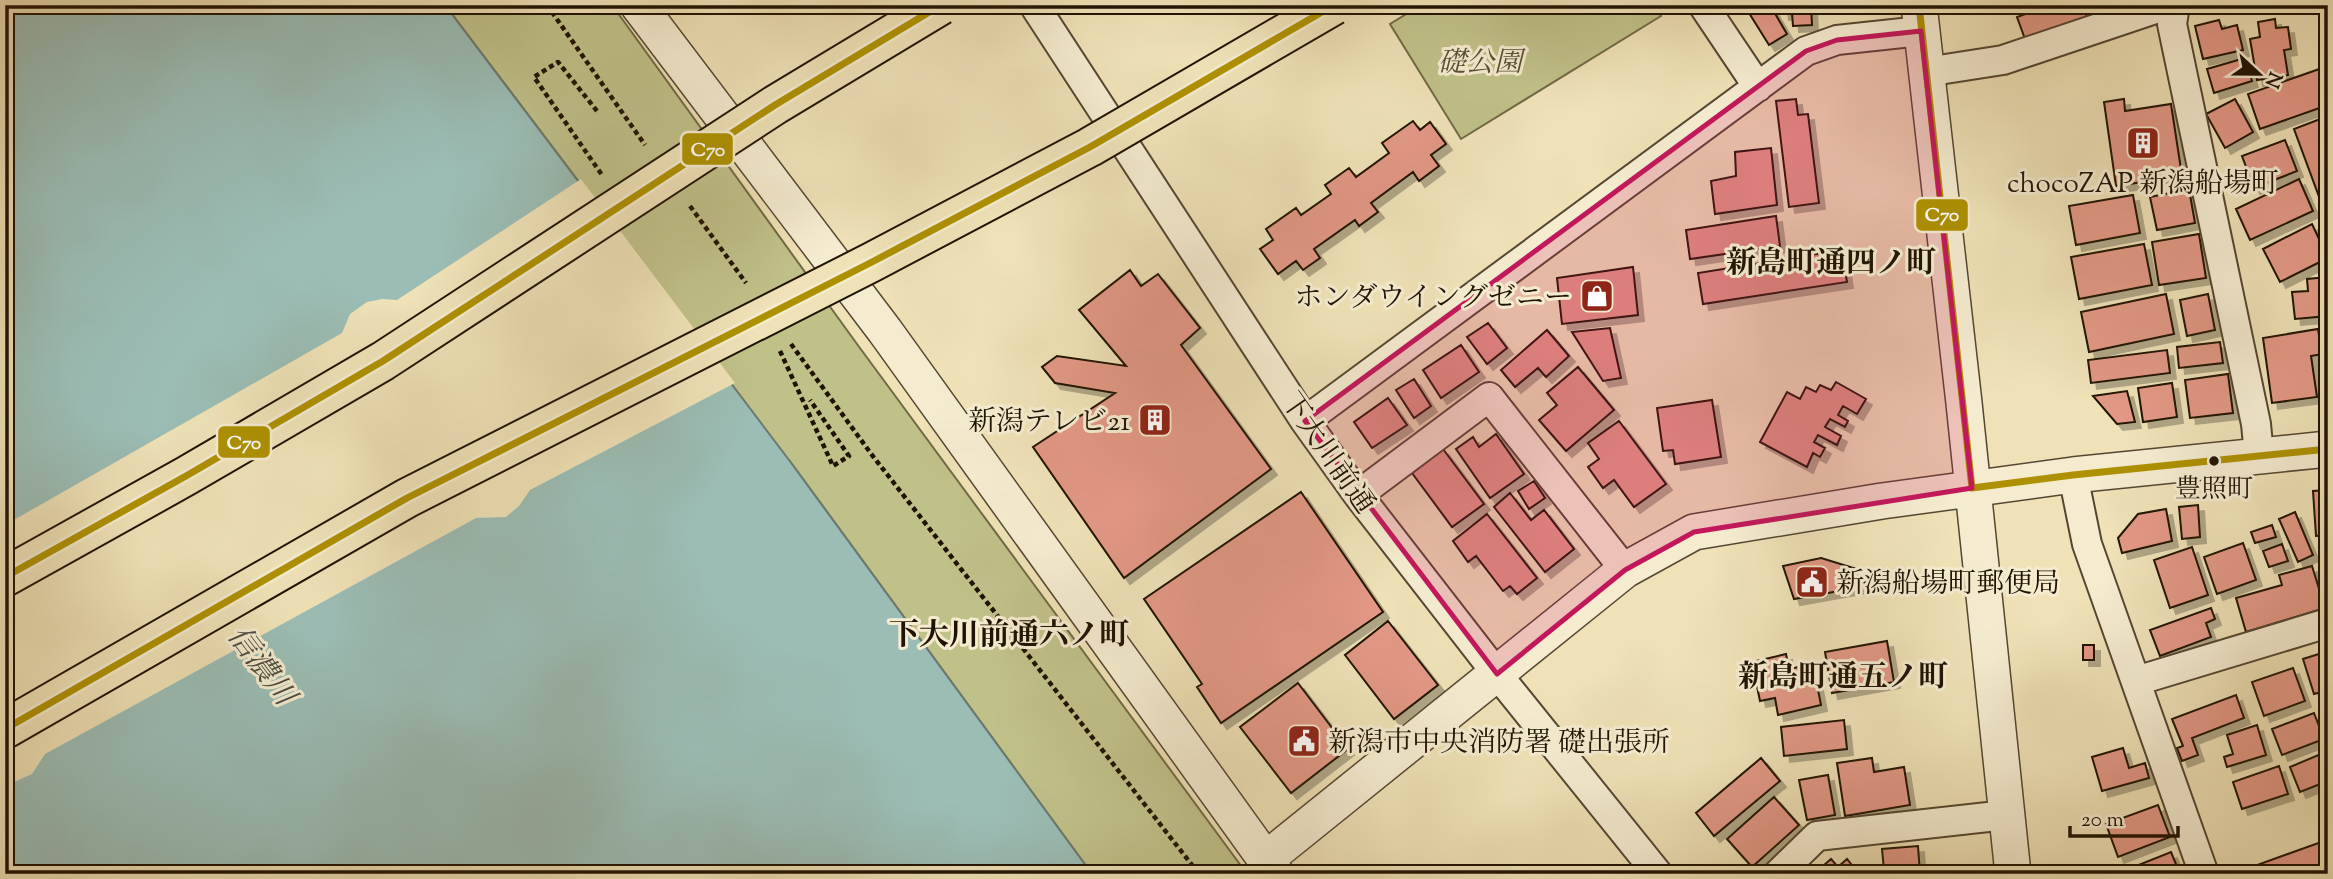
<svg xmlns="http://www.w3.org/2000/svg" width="2333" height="879" viewBox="0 0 2333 879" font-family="'Sorts Mill Goudy','Noto Serif JP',serif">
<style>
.green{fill:#c0c189;stroke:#706a46;stroke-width:2}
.water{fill:#9bbdb5;stroke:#6a796e;stroke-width:2}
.pier{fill:#efe2b7}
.building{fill:#e29885;stroke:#201304;stroke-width:2;filter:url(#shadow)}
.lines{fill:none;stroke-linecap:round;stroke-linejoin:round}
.minor-casing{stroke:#544731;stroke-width:32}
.tertiary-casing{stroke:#544731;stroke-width:38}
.path{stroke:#201304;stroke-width:4.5;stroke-dasharray:5 3.5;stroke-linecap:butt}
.minor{stroke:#f5ecd0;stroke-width:28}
.tertiary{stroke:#f5ecd0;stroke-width:35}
.trunk-bridge-casing{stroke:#201304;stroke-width:42;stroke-linecap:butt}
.trunk-bridge{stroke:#efe2b7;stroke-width:38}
.bus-1-casing{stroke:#f5ecd0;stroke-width:12}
.bus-1{stroke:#ae9101;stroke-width:7}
.marked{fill:#c2185b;fill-opacity:0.2;stroke:#c2185b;stroke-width:5;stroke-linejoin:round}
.bus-dot{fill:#201304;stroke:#f5ecd0;stroke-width:2.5}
.labels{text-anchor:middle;stroke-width:6;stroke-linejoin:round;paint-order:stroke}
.bus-label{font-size:26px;fill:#201304;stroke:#f5ecd0}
.park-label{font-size:28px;font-style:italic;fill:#585033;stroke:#f5ecd0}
.poi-label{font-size:28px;fill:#201304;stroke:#f5ecd0;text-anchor:end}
.street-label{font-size:28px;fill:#201304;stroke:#f5ecd0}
.neighbourhood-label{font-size:30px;font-weight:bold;fill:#201304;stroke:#f5ecd0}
.water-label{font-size:30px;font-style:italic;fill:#4b4e42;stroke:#f5ecd0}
.line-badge{stroke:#f5ecd0;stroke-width:2.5}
.badge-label{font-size:19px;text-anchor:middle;font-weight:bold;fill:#fff}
</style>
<defs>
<filter id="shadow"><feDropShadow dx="6" dy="6" stdDeviation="0" flood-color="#0004"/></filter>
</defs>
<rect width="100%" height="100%" fill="#efe2b7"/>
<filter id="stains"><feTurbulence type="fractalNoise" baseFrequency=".00286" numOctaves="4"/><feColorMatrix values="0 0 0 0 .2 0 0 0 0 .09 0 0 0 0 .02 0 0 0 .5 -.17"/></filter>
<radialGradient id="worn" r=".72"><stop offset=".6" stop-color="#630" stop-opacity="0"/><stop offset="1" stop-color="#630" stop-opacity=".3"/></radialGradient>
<path class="green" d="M445,5H612L857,344L1247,874H1092L789,460L5,599L619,235Z
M1421,5H1654L1661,16L1461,139L1390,24Z"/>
<path class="water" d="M5,5H445L789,460L1092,874H5Z"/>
<path class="pier" d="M581,179L735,383L530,490L519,506L506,517L476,518L45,754L32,774L5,786V525L342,333L350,314L367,302L382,299L397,300Z"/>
<path class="building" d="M1744,5H1770L1787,34L1769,45Z
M1782,5H1811L1812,25L1793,26L1792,13L1783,14Z
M2050,5H2082L2087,17L2025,39L2017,17Z
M2275,19L2276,28L2288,27L2291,49L2284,50L2288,75L2257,80L2250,39L2260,37L2258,22Z
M2219,20L2222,29L2237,25L2243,50L2203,59L2195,26Z
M2245,58L2252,81L2214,93L2207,69Z
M2328,66V105L2260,129L2248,94Z
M1796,99L1798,115L1808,114L1819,203L1789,207L1776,101Z
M2124,99L2125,111L2171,104L2182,176L2116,186L2104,102Z
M2235,99L2253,132L2225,148L2206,114Z
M2328,116V200L2321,202L2294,129Z
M1413,121L1420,130L1430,122L1446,144L1431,155L1439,166L1419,181L1413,172L1371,203L1378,212L1359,226L1355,220L1314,249L1320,258L1303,270L1296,261L1278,274L1260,249L1273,240L1266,229L1296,208L1301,215L1331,194L1325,185L1349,168L1356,177L1389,153L1382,143Z
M2285,140L2297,171L2254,188L2242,156Z
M1771,148L1777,205L1715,214L1711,181L1736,176L1735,152Z
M2299,179L2313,211L2250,240L2236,209Z
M2189,189L2195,223L2157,230L2150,197Z
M2133,195L2140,233L2076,245L2069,206Z
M1776,216L1780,246L1690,259L1686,230Z
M2312,224L2328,258L2280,282L2263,249Z
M2199,234L2206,278L2159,285L2152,242Z
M2144,244L2152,285L2079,299L2071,257Z
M1842,250L1847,282L1703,304L1698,273Z
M1633,267L1638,315L1562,324L1557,278Z
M1130,270L1141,286L1158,274L1200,328L1181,345L1271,469L1124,578L1033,447L1115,393L1055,383L1042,367L1057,356L1126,366L1079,310Z
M2328,277V316L2295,319L2292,292L2308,291L2307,279Z
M2166,294L2174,334L2089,352L2081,312Z
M2208,294L2215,330L2187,336L2180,300Z
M1488,323L1507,348L1487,364L1467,337Z
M1610,328L1621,378L1603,381L1572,332Z
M2318,329L2322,354L2311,356L2317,397L2272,403L2263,338Z
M1547,330L1569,356L1546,377L1538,368L1515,387L1501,370Z
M2220,342L2223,363L2179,368L2177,347Z
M1461,345L1479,372L1441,398L1423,370Z
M2167,350L2170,373L2091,383L2088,360Z
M1578,367L1614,410L1566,451L1539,420L1557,405L1547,393Z
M2228,374L2233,413L2190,418L2185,380Z
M1414,379L1431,406L1414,418L1396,390Z
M1836,382L1866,399L1857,414L1843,406L1838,415L1848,421L1845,427L1830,419L1825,427L1841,436L1837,445L1818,435L1814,442L1825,448L1820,457L1813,453L1807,467L1760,442L1787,392L1800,399L1806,387L1816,392L1820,385L1831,390Z
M2172,383L2177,417L2143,422L2138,388Z
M2127,391L2135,422L2117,424L2093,396Z
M1388,398L1407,425L1372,448L1354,422Z
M1712,400L1721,457L1675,464L1673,450L1663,451L1657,408Z
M1619,421L1666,484L1634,507L1614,480L1603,488L1588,467L1599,459L1588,443Z
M1496,434L1524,474L1490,498L1456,449L1473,437L1479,447Z
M1443,449L1484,504L1452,527L1412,473Z
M1534,481L1545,498L1529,509L1518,491Z
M2328,490V535L2316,536L2313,491Z
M1301,492L1383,612L1221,723L1197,687L1202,684L1144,599Z
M1510,493L1531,520L1544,510L1574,549L1545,572L1494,507Z
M2198,505L2200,537L2182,539L2179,507Z
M2166,509L2172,541L2122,553L2118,538L2138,514Z
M2295,512L2313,555L2298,562L2279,519Z
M1487,514L1537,578L1517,594L1510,586L1503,591L1476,556L1468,562L1453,541Z
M2272,525L2276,537L2255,543L2251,532Z
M2243,543L2256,580L2217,594L2204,557Z
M2282,544L2288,561L2269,567L2263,551Z
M2192,547L2208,595L2170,608L2154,560Z
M1821,558L1857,569L1867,586L1794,599L1783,566Z
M2312,566L2325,608L2246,632L2236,598L2282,585L2279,575Z
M2211,608L2215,619L2206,623L2211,637L2160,656L2150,630Z
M1388,621L1438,685L1394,719L1345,655Z
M1887,641L1894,682L1832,693L1825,652Z
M2083,645H2094V660H2083Z
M2328,651V690L2314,694L2303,659Z
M1786,654L1789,669L1813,664L1821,705L1778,715L1775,698L1760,701L1752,662Z
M2293,668L2305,701L2264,716L2252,682Z
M1298,683L1348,749L1291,793L1240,727Z
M2236,695L2244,718L2192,738L2198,755L2182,761L2177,748L2183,746L2172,719Z
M2314,713L2324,739L2282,755L2272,729Z
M1844,720L1847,749L1784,756L1781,727Z
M2257,725L2266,755L2227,767L2224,757L2233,754L2227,735Z
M2123,748L2129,768L2145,763L2149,778L2102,791L2092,757Z
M2328,751V781L2300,792L2290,767Z
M1761,758L1780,781L1714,836L1696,813Z
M1872,758L1874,772L1904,767L1910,805L1845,816L1837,763Z
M2279,766L2288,794L2242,809L2233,782Z
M1828,775L1835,815L1807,820L1799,780Z
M1774,797L1799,825L1752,867L1727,839Z
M2158,805L2170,837L2118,857L2106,824Z
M2324,841L2328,853V874H2260L2257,865Z
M1918,846L1920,874H1875V870H1884L1882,849Z
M2171,852L2180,874H2139L2136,866Z
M1831,859L1838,867L1847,859L1859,874H1814Z"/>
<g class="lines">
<defs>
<path id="minor" d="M1034,5L1305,421L1358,495L1497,674L1658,874
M1703,5L1758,87
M2175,5L2172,24L2256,424L2259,455
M1926,72L2003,60L2167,5
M1305,421L1806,51L1837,40L1921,31
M2073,475L2087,544L2204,874
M1358,495L1489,397L1625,570
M2136,681L2328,623
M1778,874L1817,836L2006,815"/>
<path id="tertiary" d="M638,5L885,331L1276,874
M1919,5L1964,403L2013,874
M1265,860L1625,570L1694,532L1882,501L2073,475L2328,449"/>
</defs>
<use href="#minor" class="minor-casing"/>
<use href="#tertiary" class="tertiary-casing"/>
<path class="path" d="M547,5L645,145
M597,111L558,62L534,77L602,175
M690,206L746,283
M791,344L872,455L1199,874
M780,351L833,466L849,456L810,400"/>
<use href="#minor" class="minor"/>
<use href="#tertiary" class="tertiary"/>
<defs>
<path id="trunk-bridge" d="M5,577L186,476L383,361L775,105L941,5
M5,729L407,498L872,262L1090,147L1334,5"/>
</defs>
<use href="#trunk-bridge" class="trunk-bridge-casing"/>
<use href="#trunk-bridge" class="trunk-bridge"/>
<defs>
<path id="bus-1" d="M1919,5L1972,488L2073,475L2328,449
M5,577L186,476L383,361L775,105L941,5
M5,729L407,498L872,262L1090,147L1334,5"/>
</defs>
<use href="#bus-1" class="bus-1-casing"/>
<use href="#bus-1" class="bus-1"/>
</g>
<path class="marked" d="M1921,31L1972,488L1694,532L1625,570L1497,674L1305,421L1806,51L1837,40Z"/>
<defs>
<symbol id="building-square" viewBox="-11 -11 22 22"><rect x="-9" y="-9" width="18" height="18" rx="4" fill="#8f2418" stroke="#f5ecd0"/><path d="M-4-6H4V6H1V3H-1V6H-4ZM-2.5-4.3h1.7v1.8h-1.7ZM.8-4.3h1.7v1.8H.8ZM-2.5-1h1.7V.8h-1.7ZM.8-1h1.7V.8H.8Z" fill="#fff"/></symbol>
<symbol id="shop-square" viewBox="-11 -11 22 22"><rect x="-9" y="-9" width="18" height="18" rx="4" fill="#8f2418" stroke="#f5ecd0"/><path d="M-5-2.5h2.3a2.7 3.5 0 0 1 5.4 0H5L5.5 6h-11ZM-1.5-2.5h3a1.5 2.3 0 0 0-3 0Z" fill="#fff"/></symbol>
<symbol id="civic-square" viewBox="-11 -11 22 22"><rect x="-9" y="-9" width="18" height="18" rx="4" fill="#8f2418" stroke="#f5ecd0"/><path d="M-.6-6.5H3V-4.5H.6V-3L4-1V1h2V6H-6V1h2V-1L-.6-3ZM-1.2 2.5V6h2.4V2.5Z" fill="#fff"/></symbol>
</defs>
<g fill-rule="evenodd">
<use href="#building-square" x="2124" y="124" width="38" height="38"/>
<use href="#shop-square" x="1578" y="277" width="38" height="38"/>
<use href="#building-square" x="1136" y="401" width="38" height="38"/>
<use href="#civic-square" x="1793" y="563" width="38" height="38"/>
<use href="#civic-square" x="1285" y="722" width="38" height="38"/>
</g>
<circle class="bus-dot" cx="2214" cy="461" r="6"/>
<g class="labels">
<g class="bus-label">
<text x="2214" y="497">豊照町</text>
</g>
<g class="park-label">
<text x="1480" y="71">礎公園</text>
</g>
<g class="poi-label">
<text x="2143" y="192" text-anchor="middle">chocoZAP 新潟船場町</text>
<text x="1572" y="306">ホンダウイングゼニー</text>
<text x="1130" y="430">新潟テレビ21</text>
<text x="1836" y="592" text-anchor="start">新潟船場町郵便局</text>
<text x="1328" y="751" text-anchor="start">新潟市中央消防署 礎出張所</text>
</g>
<g class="street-label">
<text transform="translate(1329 452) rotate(55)" y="10">下大川前通</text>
</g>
<g class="neighbourhood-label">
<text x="1831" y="272">新島町通四ノ町</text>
<text x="1009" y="644">下大川前通六ノ町</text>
<text x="1843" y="686">新島町通五ノ町</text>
</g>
<g class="water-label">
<text transform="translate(262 665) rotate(53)" y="10">信濃川</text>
</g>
</g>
<g class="line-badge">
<rect x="681" y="132" width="53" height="34" rx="7" fill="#ae9101"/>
<rect x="1915" y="198" width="54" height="34" rx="7" fill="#ae9101"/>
<rect x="217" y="425" width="54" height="34" rx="7" fill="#ae9101"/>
</g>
<g class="badge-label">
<text x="708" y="156">C70</text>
<text x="1942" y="221">C70</text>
<text x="244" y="449">C70</text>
</g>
<rect width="2333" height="879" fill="none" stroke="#efe2b7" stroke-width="28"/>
<rect x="7" y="7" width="2319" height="865" fill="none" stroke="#201304" stroke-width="3.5"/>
<rect x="14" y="14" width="2305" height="851" fill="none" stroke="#201304" stroke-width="2"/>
<g transform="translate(2259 74) rotate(112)" stroke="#f5ecd0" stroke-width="5" paint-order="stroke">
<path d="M0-5L12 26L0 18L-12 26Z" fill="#201304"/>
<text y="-10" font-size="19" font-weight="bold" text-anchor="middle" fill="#201304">N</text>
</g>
<path d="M2070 826v10h108v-10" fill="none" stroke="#201304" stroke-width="3.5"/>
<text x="2081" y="826" font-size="21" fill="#201304" stroke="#f5ecd0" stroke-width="5" paint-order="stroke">20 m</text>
<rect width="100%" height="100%" filter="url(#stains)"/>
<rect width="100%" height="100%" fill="url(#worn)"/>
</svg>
